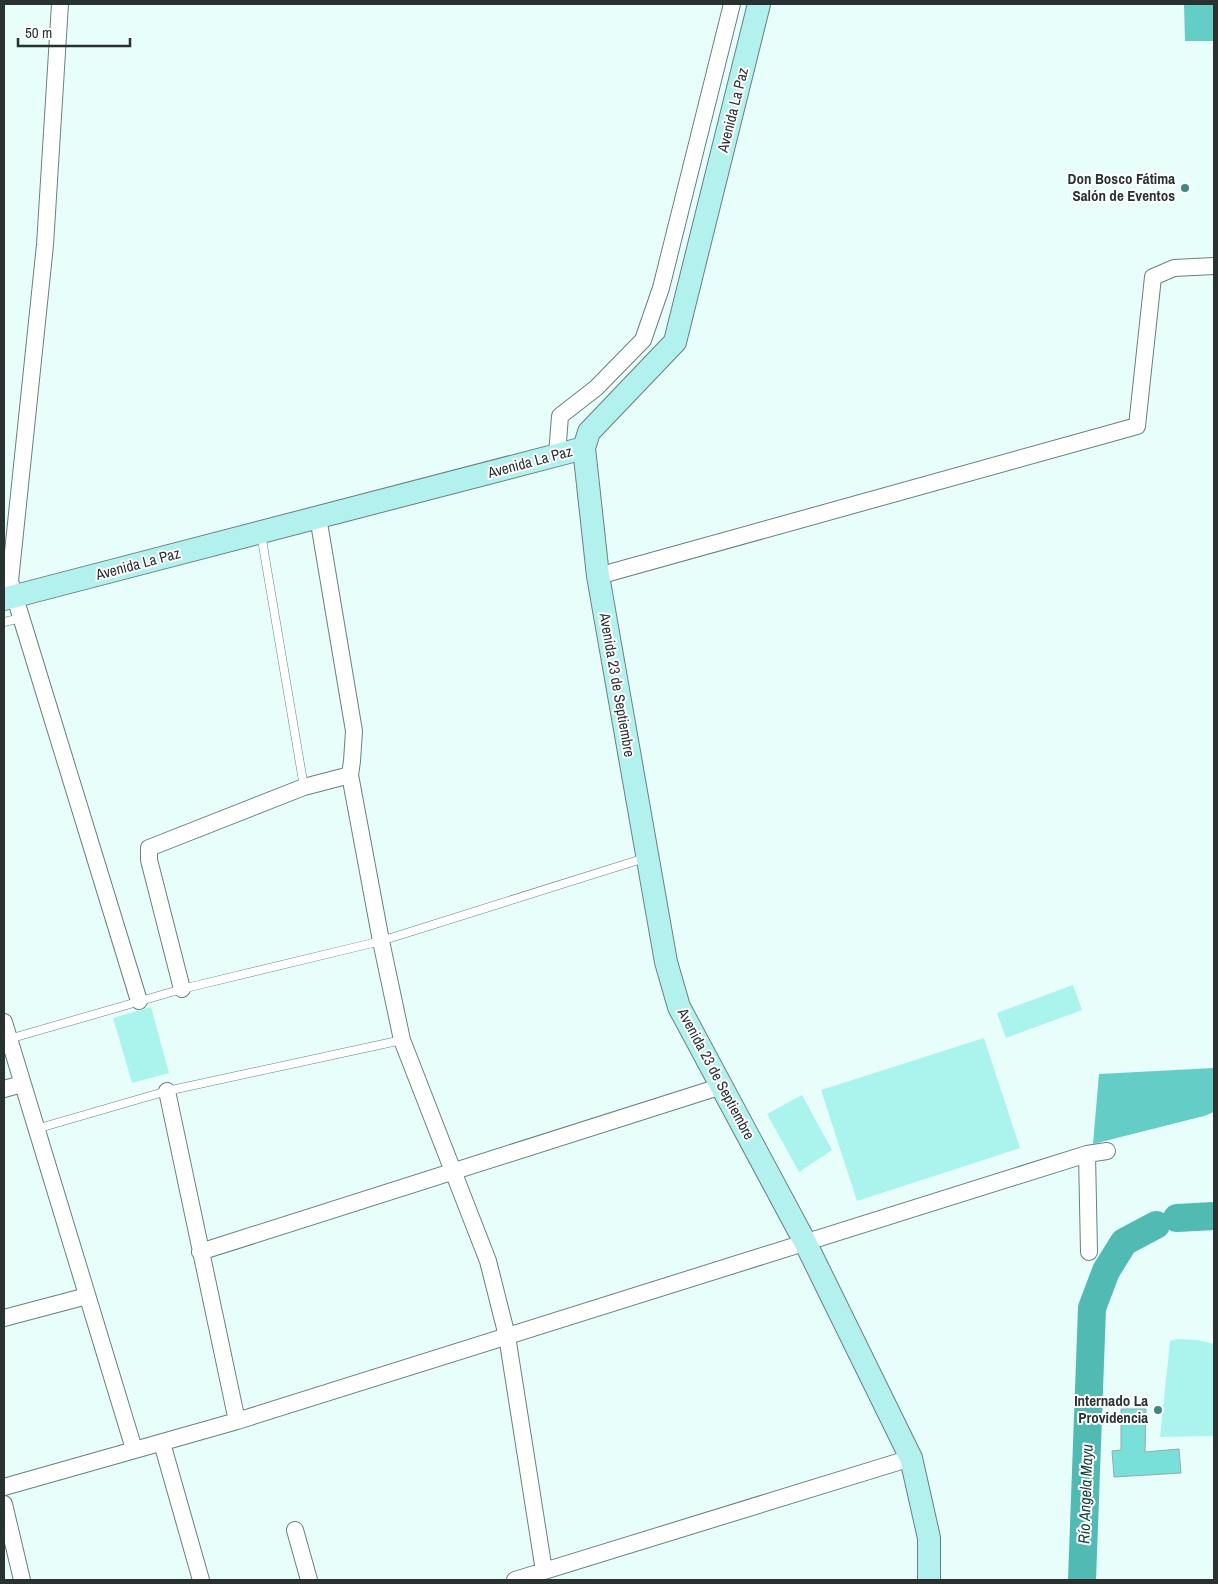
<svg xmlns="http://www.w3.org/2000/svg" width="1218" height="1584" viewBox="0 0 1218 1584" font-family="'Archivo Narrow',sans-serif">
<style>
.green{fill:#abf4ed}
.forest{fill:#64cdc5}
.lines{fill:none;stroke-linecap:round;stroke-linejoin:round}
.river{stroke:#50bab3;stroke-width:28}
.building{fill:#78e0d8;stroke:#92aca9}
.service-casing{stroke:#68817e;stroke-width:9}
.minor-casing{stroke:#68817e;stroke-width:18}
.secondary-casing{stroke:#68817e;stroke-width:24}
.service{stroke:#fff;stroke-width:8}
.minor{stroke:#fff;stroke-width:16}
.secondary{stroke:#b3f1ee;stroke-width:22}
.poi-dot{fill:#3f8781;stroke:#fff;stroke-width:2}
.labels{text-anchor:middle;stroke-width:4;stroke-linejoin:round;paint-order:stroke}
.street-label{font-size:15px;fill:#283231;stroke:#fff}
.poi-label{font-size:15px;font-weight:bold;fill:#283231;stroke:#fff;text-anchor:end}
.water-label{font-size:16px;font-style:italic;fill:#144441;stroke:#fff}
</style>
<rect width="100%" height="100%" fill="#e8fefb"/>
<path class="green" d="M1073,985L1082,1010L1006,1038L997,1013Z
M151,1007L169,1073L132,1083L113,1018Z
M984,1038L1020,1148L857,1201L821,1090Z
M802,1095L832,1150L799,1172L767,1114Z
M1177,1339L1198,1340L1214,1344V1436L1160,1437L1170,1341Z"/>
<path class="forest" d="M1184,4H1214V41H1185Z
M1214,1068V1112L1204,1116L1093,1144L1099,1074Z"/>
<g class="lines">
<path class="river" d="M1177,1218L1214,1216
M1082,1580L1092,1308L1106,1271L1124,1242L1156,1225"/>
</g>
<path class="building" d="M1121,1409H1146L1145,1452L1179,1449L1181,1473L1114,1477L1112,1451L1121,1450Z"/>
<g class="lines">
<defs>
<path id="service" d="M261,534L304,787
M4,622L21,618
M9,1039L182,989L381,941L645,858
M36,1129L167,1091L402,1040"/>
<path id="minor" d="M60,4L45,245L10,581L139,1001
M557,455L560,416L596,388L643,340L661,288L732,4
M318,517L354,731L352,761L350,775L381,941L402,1040L488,1261L507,1336L544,1571
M598,576L1137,426L1153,277L1174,268L1214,266
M182,989L149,860V848L304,787L350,775
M4,1022L134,1449
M4,1089L22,1084
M167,1091L237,1421
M1087,1154L1089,1252
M200,1252L722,1086
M4,1318L87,1296
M162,1443L201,1580
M4,1487L237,1421L1087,1154L1107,1151
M4,1504L22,1580
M295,1530L309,1580
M515,1580L911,1458"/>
<path id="secondary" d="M759,4L675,342L589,432L584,448L598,576L666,962L679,1007L805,1242L911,1458L929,1538V1580
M4,599L584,448"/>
</defs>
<use href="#service" class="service-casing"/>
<use href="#minor" class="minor-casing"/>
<use href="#secondary" class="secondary-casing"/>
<use href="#service" class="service"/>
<use href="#minor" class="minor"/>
<use href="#secondary" class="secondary"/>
</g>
<g class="poi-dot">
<circle cx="1185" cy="188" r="5"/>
<circle cx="1158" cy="1410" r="5"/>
</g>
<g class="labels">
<g class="street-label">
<text transform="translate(733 110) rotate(-76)" y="5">Avenida La Paz</text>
<text transform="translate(530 462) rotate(-15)" y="5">Avenida La Paz</text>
<text transform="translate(138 564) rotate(-15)" y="5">Avenida La Paz</text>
<text transform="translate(617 685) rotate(80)" y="5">Avenida 23 de Septiembre</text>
<text transform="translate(716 1074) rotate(62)" y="5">Avenida 23 de Septiembre</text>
</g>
<g class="poi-label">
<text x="1175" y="184">Don Bosco Fátima<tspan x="1175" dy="17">Salón de Eventos</tspan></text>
<text x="1148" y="1406">Internado La<tspan x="1148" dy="17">Providencia</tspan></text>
</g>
<g class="water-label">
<text transform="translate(1085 1494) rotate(-88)" y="6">Río Angela Mayu</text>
</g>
</g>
<rect width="1218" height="1584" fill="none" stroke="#283231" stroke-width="10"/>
<path d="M18 38v8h112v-8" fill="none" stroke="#283231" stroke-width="2.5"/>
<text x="25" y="38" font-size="15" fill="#283231" stroke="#ffffff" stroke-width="4" paint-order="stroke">50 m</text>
</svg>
